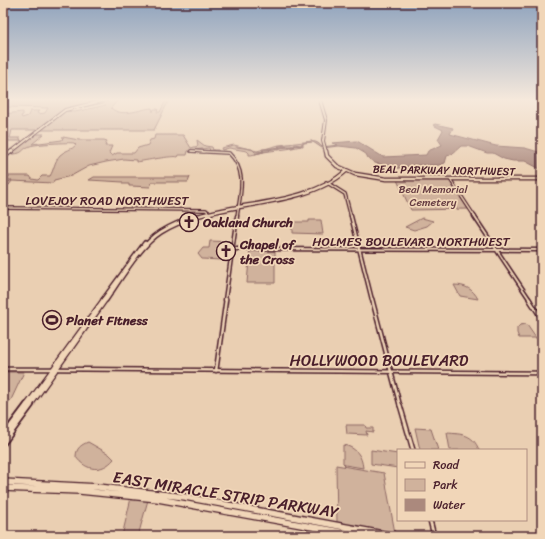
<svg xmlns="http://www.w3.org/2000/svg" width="545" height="539" viewBox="0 0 545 539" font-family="Sriracha,sans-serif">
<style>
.green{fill:#d0b29c;stroke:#8d6864}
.water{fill:#ab897d;stroke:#845f5c}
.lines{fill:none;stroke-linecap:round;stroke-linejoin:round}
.stream{stroke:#845f5c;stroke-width:1}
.minor-far4-casing{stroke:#4a1f2b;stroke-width:3}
.minor-far3-casing{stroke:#4a1f2b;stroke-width:4}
.minor-far2-casing{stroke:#4a1f2b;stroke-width:5}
.minor-far1-casing{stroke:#4a1f2b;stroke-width:5.5}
.minor-casing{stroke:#4a1f2b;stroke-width:6}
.major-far4-casing{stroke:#4a1f2b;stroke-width:4}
.major-far3-casing{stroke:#4a1f2b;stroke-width:5}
.major-far2-casing{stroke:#4a1f2b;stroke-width:6}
.major-far1-casing{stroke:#4a1f2b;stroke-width:6}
.major-casing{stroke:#4a1f2b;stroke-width:8}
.highway-casing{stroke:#4a1f2b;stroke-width:8}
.minor-far4{stroke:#f1d6b8;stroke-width:1}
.minor-far3{stroke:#f1d6b8;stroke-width:1.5}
.minor-far2{stroke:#f1d6b8;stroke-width:2}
.minor-far1{stroke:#f1d6b8;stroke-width:2.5}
.minor{stroke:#f1d6b8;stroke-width:3}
.major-far4{stroke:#f1d6b8;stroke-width:2}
.major-far3{stroke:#f1d6b8;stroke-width:2.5}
.major-far2{stroke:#f1d6b8;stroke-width:3}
.major-far1{stroke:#f1d6b8;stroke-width:3.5}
.major{stroke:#f1d6b8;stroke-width:4.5}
.highway{stroke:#f1d6b8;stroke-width:5.5}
.labels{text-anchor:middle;stroke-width:3.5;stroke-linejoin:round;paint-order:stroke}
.far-street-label{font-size:11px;fill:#4a1f2b;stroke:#f1d6b8}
.far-park-label{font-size:11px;fill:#653c42;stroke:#f1d6b8}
.street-label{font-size:13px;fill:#4a1f2b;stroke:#f1d6b8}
.poi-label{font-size:13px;font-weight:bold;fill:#4a1f2b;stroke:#f1d6b8;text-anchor:start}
.near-street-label{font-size:16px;fill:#4a1f2b;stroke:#f1d6b8}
</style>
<rect width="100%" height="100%" fill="#eacfb2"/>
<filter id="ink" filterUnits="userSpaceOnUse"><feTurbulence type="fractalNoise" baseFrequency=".025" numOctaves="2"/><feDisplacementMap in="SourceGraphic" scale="8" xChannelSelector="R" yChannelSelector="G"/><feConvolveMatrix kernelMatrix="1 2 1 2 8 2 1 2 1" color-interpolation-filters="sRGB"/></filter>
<g filter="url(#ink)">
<path class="green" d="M3,100H102L64,109L36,130H12L10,138H20V140L22,141H3V114L23,112V115L21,116L22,118L28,116L30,111H40L37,112L38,114L45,113L48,108L8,107L3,111Z
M107,100H118L111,108C122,118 140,109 152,108L153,112L154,109H158L157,112H160L166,100H169L154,130H40L64,111L75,112L106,105L104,103L69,110L70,108Z
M35,134H44L32,144L62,140L63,137L79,140H104L107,141L105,146H112L109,153L112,156L117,153H134L138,148L148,145L150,140L154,139L155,135H183L191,148L198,146L197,140L205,146L212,147L213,150H218L219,152L210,151L209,148L188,151L187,155H179L178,157C173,155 144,161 136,162V160L124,159L106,162L89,166L71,176L54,180L53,183L12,181L9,185H3L12,180H3V176H30L32,179L38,180L42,176H50C54,170 54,162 60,155C65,150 72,150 76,145L74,143C69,142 35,144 30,146C20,150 25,154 10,154Z
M312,141L302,143L301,145L295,144L294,146L290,145L278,146L280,148L278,149L283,147H294L296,145L301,146C287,150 272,150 258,153C255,154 253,155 249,155V153L247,151L229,148L222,150L221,148L234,145L257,151L279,145Z
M94,177H190L188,182H152L150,187L131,186H129V184H123V182L89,180Z
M397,180H449L468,209L411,210Z
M422,218L433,221L427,226L414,230L405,227Z
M309,220H321L323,234L292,233V222H309Z
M210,241L233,242L232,248H223L221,260L202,259L198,254L203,248H209Z
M250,249L275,250V283H247Z
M454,285C465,285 473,289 478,299L460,296Z
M526,324L527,325L536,338H519L517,333V328L520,325Z
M3,372H24L11,400L3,406Z
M346,425H365L366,428H373V432L366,431L367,435L347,434Z
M415,428L431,429L438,450H420Z
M447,433C462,434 473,434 479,450H450Z
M88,442L109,454L114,459C102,473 86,471 76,457C76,448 81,445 88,442Z
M343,445C356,447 362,456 363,468L345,465L343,463Z
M371,450L398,454V468L371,464Z
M336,465L384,473L395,533L337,523Z
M131,498L148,500L138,536H122Z"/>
<path class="water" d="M435,124L453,128L450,134L496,146L525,148L542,153V170L525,161H513L504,159L493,153H487L468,146H461L452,154L447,156L445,163L439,165H414L404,168H396L375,163L368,158L366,154L356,148L339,146L322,148L313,142L303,143V146L296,145L294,147C283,146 274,150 263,150L264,152L255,154L263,152L262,149C269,149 290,145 293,147L295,145L301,146L303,143C311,142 316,139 322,147L338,145L332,143L357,141L383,157L426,155L428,151L442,145L438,139L443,130L433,125Z"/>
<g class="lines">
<path class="stream" d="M236,147L252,149L255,152L269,151L272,148
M280,147L278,146H283"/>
<defs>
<path id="minor-far4" d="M191,151L204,152"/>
<path id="minor-far3" d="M191,151L229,153C248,172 240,194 237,217
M450,179L475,217
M326,182L345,194L351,217
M3,208L206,210L210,214"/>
<path id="minor-far2" d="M351,216L372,300
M474,216L530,300
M232,249L542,250
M225,300L237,216"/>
<path id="minor-far1" d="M372,299L400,406
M529,299L542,319
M3,369H52
M56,369L542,373
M216,371L226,299"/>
<path id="minor" d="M400,405L413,450
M430,520L434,536"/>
<path id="major-far4" d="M320,100L326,120L323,141L326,152
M11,152L65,110L106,100"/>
<path id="major-far3" d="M326,151L327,156L337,166L355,174L386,179H542
M3,158L12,151
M195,217C241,202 310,204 346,171"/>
<path id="major-far2" d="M103,300L145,243
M106,300C120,280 140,245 161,232C172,225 185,220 198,216"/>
<path id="major-far1" d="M26,406L104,299
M30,406L106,299"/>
<path id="major" d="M3,437L27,405
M3,443L31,405"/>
<path id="highway" d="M3,482L98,487L185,497L394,536
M3,488L80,491L158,499L362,536"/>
</defs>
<use href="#minor-far4" class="minor-far4-casing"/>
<use href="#minor-far3" class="minor-far3-casing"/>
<use href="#minor-far2" class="minor-far2-casing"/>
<use href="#minor-far1" class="minor-far1-casing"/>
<use href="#minor" class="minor-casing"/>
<use href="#major-far4" class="major-far4-casing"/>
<use href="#major-far3" class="major-far3-casing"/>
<use href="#major-far2" class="major-far2-casing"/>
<use href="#major-far1" class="major-far1-casing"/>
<use href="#major" class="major-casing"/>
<use href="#highway" class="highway-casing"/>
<use href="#minor-far4" class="minor-far4"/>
<use href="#minor-far3" class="minor-far3"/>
<use href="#minor-far2" class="minor-far2"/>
<use href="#minor-far1" class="minor-far1"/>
<use href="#minor" class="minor"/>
<use href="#major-far4" class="major-far4"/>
<use href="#major-far3" class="major-far3"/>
<use href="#major-far2" class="major-far2"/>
<use href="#major-far1" class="major-far1"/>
<use href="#major" class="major"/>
<use href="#highway" class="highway"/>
</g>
</g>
<linearGradient id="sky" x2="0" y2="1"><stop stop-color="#8fa3bd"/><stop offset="0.57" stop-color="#f6e9dc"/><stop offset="1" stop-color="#f6e9dc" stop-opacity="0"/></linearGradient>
<rect width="545" height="175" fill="url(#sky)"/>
<defs>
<symbol id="church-ring" viewBox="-11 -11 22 22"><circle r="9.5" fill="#f1d6b8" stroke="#4a1f2b" stroke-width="1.5"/><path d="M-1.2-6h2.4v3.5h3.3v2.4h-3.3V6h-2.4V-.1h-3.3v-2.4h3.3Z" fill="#4a1f2b"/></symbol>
<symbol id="stadium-ring" viewBox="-11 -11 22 22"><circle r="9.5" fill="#f1d6b8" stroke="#4a1f2b" stroke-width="1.5"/><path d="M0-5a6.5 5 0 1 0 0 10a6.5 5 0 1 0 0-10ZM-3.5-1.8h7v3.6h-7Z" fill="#4a1f2b"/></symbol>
</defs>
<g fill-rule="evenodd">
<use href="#church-ring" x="178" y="211" width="22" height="22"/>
<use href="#church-ring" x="215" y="240" width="22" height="22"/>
<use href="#stadium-ring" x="41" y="309" width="22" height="22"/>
</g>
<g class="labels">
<g class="far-street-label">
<text transform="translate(444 170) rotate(1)" y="4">BEAL PARKWAY NORTHWEST</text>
</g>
<g class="far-park-label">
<text x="433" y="193">Beal Memorial<tspan x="433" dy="13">Cemetery</tspan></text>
</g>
<g class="street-label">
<text x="107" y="205">LOVEJOY ROAD NORTHWEST</text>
<text x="411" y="246">HOLMES BOULEVARD NORTHWEST</text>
</g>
<g class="poi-label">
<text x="203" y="227">Oakland Church</text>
<text x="240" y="249">Chapel of<tspan x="240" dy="15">the Cross</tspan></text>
<text x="66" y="325">Planet Fitness</text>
</g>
<g class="near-street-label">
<text x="379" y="366">HOLLYWOOD BOULEVARD</text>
<text transform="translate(226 494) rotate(9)" y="6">EAST MIRACLE STRIP PARKWAY</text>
</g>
</g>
<rect width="545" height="539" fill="none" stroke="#f1d6b8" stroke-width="16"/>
<rect x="8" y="8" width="529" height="523" fill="none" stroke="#4a1f2b" stroke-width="1.5" filter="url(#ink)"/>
<rect x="397" y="449" width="130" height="72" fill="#f1d6b8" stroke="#ae8d80"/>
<rect x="405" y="462" width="20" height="6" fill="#f1d6b8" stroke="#ae8d80"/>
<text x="433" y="469" font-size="12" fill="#4a1f2b">Road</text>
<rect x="405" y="479" width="20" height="12" fill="#d0b29c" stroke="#ae8d80"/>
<text x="433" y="489" font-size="12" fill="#4a1f2b">Park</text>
<rect x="405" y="499" width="20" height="12" fill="#ab897d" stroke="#ae8d80"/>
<text x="433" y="509" font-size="12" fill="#4a1f2b">Water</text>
</svg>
